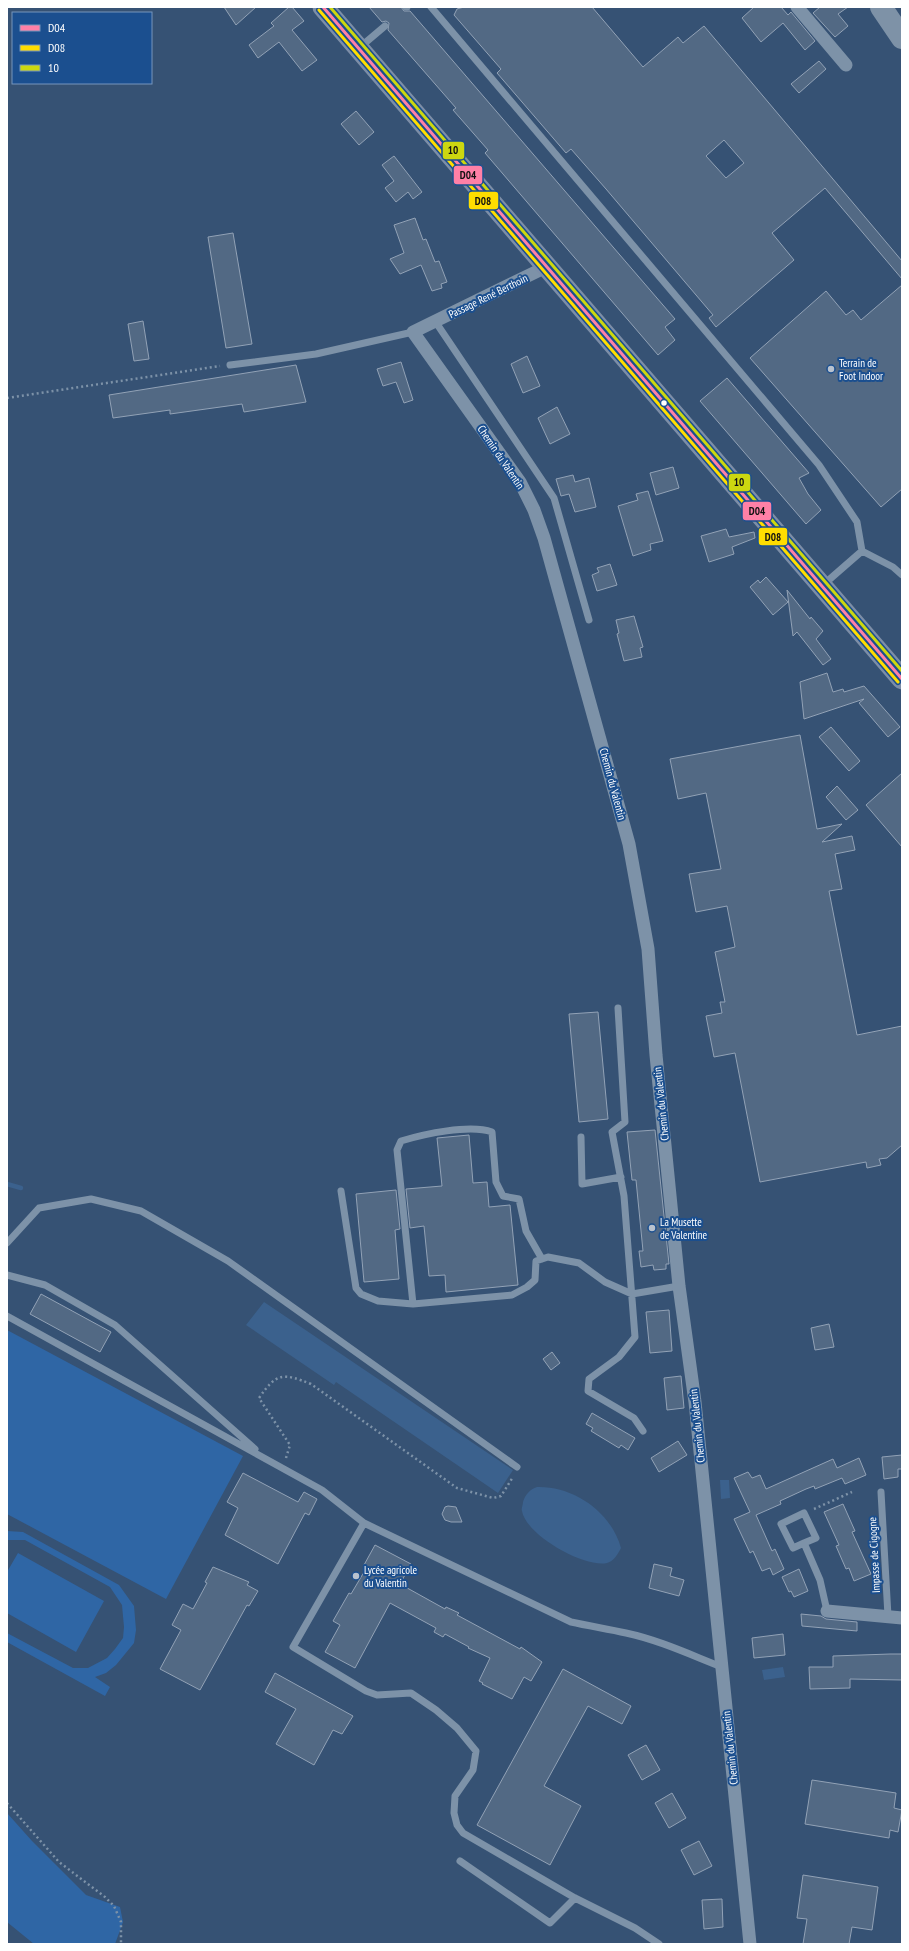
<svg xmlns="http://www.w3.org/2000/svg" width="909" height="1951" viewBox="0 0 909 1951" font-family="'PT Sans Narrow',sans-serif">
<style>
.green{fill:#2f66a5}
.water{fill:#3b618d}
.lines{fill:none;stroke-linecap:round;stroke-linejoin:round}
.stream{stroke:#3b618d;stroke-width:4.5}
.building{fill:#526984;stroke:#92a2b6;fill-rule:evenodd}
.path{stroke:#7d92a8;stroke-width:2.5;stroke-dasharray:2 3;stroke-linecap:butt}
.lane{stroke:#7d92a8;stroke-width:7}
.street{stroke:#7d92a8;stroke-width:13}
.primary{stroke:#7d8ea7;stroke-width:21}
.highway{stroke:#7e92a7;stroke-width:22}
.bus-1-casing{stroke:#1b4f8f;stroke-width:6}
.bus-2-casing{stroke:#1b4f8f;stroke-width:6}
.bus-3-casing{stroke:#1b4f8f;stroke-width:6}
.bus-1{stroke:#ff80a6;stroke-width:3}
.bus-2{stroke:#fd0;stroke-width:3}
.bus-3{stroke:#ccd710;stroke-width:3}
.poi-dot{fill:#b9c2ce;stroke:#1b4f8f;stroke-width:1.5}
.bus-dot{fill:#fff;stroke:#1b4f8f;stroke-width:1.5}
.labels{text-anchor:middle;stroke-width:4;stroke-linejoin:round;paint-order:stroke}
.street-label{font-size:11px;fill:#fff;stroke:#1b4f8f}
.poi-label{font-size:11px;fill:#fff;stroke:#1b4f8f;text-anchor:start}
.line-badge{stroke:#1b4f8f;stroke-width:1.5}
.pale-badge-label{font-size:11px;text-anchor:middle;font-weight:bold;fill:#111}
</style>
<rect width="100%" height="100%" fill="#365274"/>
<path class="green" d="M7,1330L243,1456L166,1599L7,1514Z
M7,1531L23,1532L119,1585L134,1606L136,1630L134,1643L116,1665L106,1673L95,1677L110,1687L105,1696L7,1642V1633L73,1668H88L107,1658L115,1649L123,1638L124,1627L122,1605L110,1587L25,1540H7Z
M18,1553L104,1601L76,1652L7,1613V1572Z
M7,1813L32,1841L86,1895L120,1907L123,1922L115,1944H34L7,1922Z"/>
<path class="water" d="M264,1302L513,1470L498,1493L336,1382L334,1385L246,1325Z
M720,1480H729L730,1498L721,1499Z
M537,1487C574,1486 611,1512 621,1548C618,1554 614,1561 607,1563C584,1568 526,1535 522,1511C521,1509 523,1505 523,1502C525,1495 530,1489 537,1487Z
M783,1667L785,1677L764,1680L762,1670Z"/>
<g class="lines">
<path class="stream" d="M7,1184L21,1188"/>
</g>
<path class="building" d="M224,7H256L236,25Z
M289,7H292L304,21L292,30L317,60L302,71L279,42L258,58L249,45L274,26L271,23Z
M369,7H401L404,11H410L675,319L665,327L675,340L658,355L485,153L488,150L453,110L456,108L388,30L389,23L386,21L382,22Z
M464,7H592L643,67L678,37L683,43L704,26L902,261V279L825,188L772,233L794,260L716,327L709,318L713,315L606,189L571,149L566,153L497,73L501,69L454,15L457,9ZM724,140L744,163L726,178L706,156Z
M754,7H781L788,15L791,12L815,41L805,50L783,23L761,42L742,18Z
M820,7H848L838,14L848,26L835,37L813,13Z
M819,61L826,69L799,93L791,84Z
M356,111L374,132L359,145L341,124Z
M394,156L422,192L413,199L408,192L396,202L385,188L394,181L382,165Z
M415,218L423,240L426,239L435,262L439,261L447,282L441,284L442,288L432,291L421,265L400,274L390,259L404,253L394,225Z
M233,233L252,344L226,348L208,237Z
M902,285V489L881,507L750,358L826,291L846,315L853,310L861,320Z
M143,321L149,359L134,361L128,324Z
M527,356L540,386L523,393L511,364Z
M401,362L413,400L404,403L396,382L383,386L377,369Z
M296,365L306,402L244,412L242,404L170,414V410L113,418L109,395Z
M727,378L809,473L799,478L808,494L821,510L806,524L700,401Z
M557,407L570,434L550,444L538,418Z
M673,467L679,488L656,495L650,473Z
M573,475L575,482L589,478L596,507L575,512L569,494L561,496L556,479Z
M648,491L663,541L650,544L651,550L633,556L618,506L638,500L636,494Z
M726,529L729,537L754,532L755,538L732,547L734,554L709,562L701,536Z
M610,564L617,585L597,591L592,575L599,572L597,568Z
M766,577L788,602L773,615L750,587L758,580L760,583Z
M787,590L810,619L811,617L823,631L816,639L831,659L823,665L797,632L793,636Z
M634,616L643,647L640,648L642,657L624,661L617,634L619,633L616,620Z
M827,673L833,692L843,689L844,692L864,686L900,727L888,737L859,703L864,699L804,719L800,682Z
M831,727L860,761L849,771L819,737Z
M800,735L817,829L842,824L822,842L852,836L855,850L835,854L842,889L829,891L857,1035L902,1026V1145L887,1158L879,1159L881,1165L867,1168L866,1162L760,1182L735,1053L714,1057L706,1016L722,1013L720,1002H725L715,952L735,947L727,906L696,912L689,874L721,869L706,793L678,799L670,759Z
M902,773V847L866,805Z
M837,786L858,810L846,820L826,797Z
M598,1012L608,1119L579,1122L569,1014Z
M655,1130L669,1264H666V1269L654,1270L653,1265L641,1267L639,1251H643L636,1180H632L627,1132Z
M469,1135L473,1183L487,1182L489,1207L510,1205L518,1285L446,1292L445,1275L429,1276L424,1226L410,1228L406,1189L442,1186L437,1138Z
M396,1190L400,1229L395,1230L399,1279L364,1282L356,1194Z
M41,1294L111,1332L100,1352L30,1314Z
M669,1310L672,1351L650,1353L646,1312Z
M829,1324L834,1347L815,1350L811,1328Z
M552,1352L560,1363L551,1370L543,1359Z
M681,1376L684,1408L667,1410L664,1378Z
M592,1413L635,1438L628,1450L621,1445L619,1448L591,1431L593,1428L586,1424Z
M678,1441L687,1455L659,1472L651,1458Z
M902,1455V1469H898V1477L884,1479L882,1457Z
M859,1458L866,1475L845,1484L842,1478L815,1489L814,1486L806,1489L780,1501L781,1504L756,1515L772,1551L775,1549L784,1569L773,1575L770,1568L762,1571L753,1551L750,1553L734,1519L750,1512L734,1478L748,1472L752,1478L760,1475L766,1489L833,1459L837,1468Z
M243,1473L298,1502L304,1492L317,1499L309,1515L305,1513L278,1564L225,1535L238,1508L227,1502Z
M843,1504L855,1531L852,1532L871,1574L854,1581L849,1568L846,1569L836,1546L839,1545L824,1512Z
M448,1506L456,1507L462,1522H451L445,1520L442,1514L445,1507Z
M375,1545L411,1564L400,1584L445,1609L446,1607L459,1613L457,1615L520,1649L521,1647L542,1662L531,1681L524,1677L512,1699L482,1684L483,1683L479,1681L490,1658L468,1648L469,1647L445,1634L443,1637L434,1632L436,1628L390,1603L355,1668L325,1652L340,1625L333,1621L349,1593L351,1594L367,1567L364,1565Z
M654,1564L672,1568L670,1576L684,1580L679,1596L649,1588Z
M213,1567L249,1582L247,1585L258,1591L249,1606L247,1605L200,1690L160,1669L181,1630L172,1625L183,1604L193,1609L207,1583L205,1582Z
M799,1569L808,1591L794,1597L791,1591L789,1592L782,1577Z
M801,1614L821,1616L826,1619L857,1622V1631L802,1626Z
M783,1634L785,1655L754,1658L752,1638Z
M890,1654H902V1680L850,1679V1688L810,1689L809,1667H833V1656Z
M563,1669L631,1706L622,1724L588,1706L544,1786L581,1806L550,1865L477,1825Z
M275,1673L353,1716L342,1734L333,1730L314,1765L276,1744L296,1709L265,1692Z
M646,1745L660,1770L642,1780L628,1755Z
M812,1780L896,1793L894,1808L902,1810L898,1832L890,1830L889,1838L805,1824Z
M672,1793L686,1818L669,1828L655,1803Z
M699,1841L712,1866L694,1875L681,1850Z
M803,1875L878,1887L872,1930L852,1927L849,1944H803L807,1919L797,1918Z
M722,1899L723,1927L704,1929L702,1900Z"/>
<g class="lines">
<path class="path" d="M7,398L220,366
M286,1458L290,1445L259,1398C277,1372 283,1373 311,1384L457,1488L493,1498L501,1496L513,1477
M814,1509L852,1492
M7,1803L59,1862L105,1897L114,1906L121,1922V1944"/>
<path class="lane" d="M406,7H407
M431,7L819,465L857,522L862,551L893,567L902,575
M359,48L385,26
M435,321L554,498L589,620
M230,365L316,354L413,332
M823,585L862,551
M618,1008L625,1122L612,1132L624,1196L635,1337L619,1357L589,1379L588,1391L634,1418L643,1431
M581,1137L582,1184L621,1177
M341,1191L356,1288L361,1294L378,1301L413,1304L512,1295L527,1287L535,1280L536,1261L548,1257L579,1263L605,1282L632,1294L679,1286
M7,1243L39,1208L91,1199L141,1211L228,1261L517,1467
M7,1275L45,1285L115,1325L255,1449
M413,1304L397,1150L401,1141C424,1134 470,1124 492,1132L496,1182L503,1196L519,1199L526,1231L542,1259
M7,1316L322,1490L364,1523
M881,1492L888,1616
M804,1543L793,1548L781,1524L804,1513L816,1538L804,1543L820,1580L827,1611
M460,1861L550,1923L575,1898
M659,1944L635,1928L575,1898L463,1833L457,1825L454,1813L455,1796L473,1770L476,1751L457,1728L436,1710L411,1693L377,1695L366,1691L293,1647L364,1523L571,1622C589,1626 608,1629 626,1633C659,1640 691,1655 722,1667"/>
<path class="street" d="M797,7L846,65
M546,267L413,332L520,482L534,510L544,538L629,844L648,949L656,1055L679,1286L695,1402L750,1944
M827,1611L902,1618"/>
<path class="primary" d="M323,7L902,679"/>
<path class="highway" d="M881,7L902,38"/>
<defs>
<path id="bus-1" d="M323,7L902,679"/>
<path id="bus-2" d="M319,10L898,682"/>
<path id="bus-3" d="M330,7L902,671"/>
</defs>
<use href="#bus-1" class="bus-1-casing"/>
<use href="#bus-2" class="bus-2-casing"/>
<use href="#bus-3" class="bus-3-casing"/>
<use href="#bus-1" class="bus-1"/>
<use href="#bus-2" class="bus-2"/>
<use href="#bus-3" class="bus-3"/>
</g>
<g class="poi-dot">
<circle cx="831" cy="369" r="4"/>
<circle cx="652" cy="1228" r="4"/>
<circle cx="356" cy="1576" r="4"/>
</g>
<circle class="bus-dot" cx="664" cy="403" r="3.5"/>
<g class="labels">
<g class="street-label">
<text transform="translate(488 296) rotate(-26)" y="4">Passage René Berthoin</text>
<text transform="translate(501 457) rotate(56)" y="4">Chemin du Valentin</text>
<text transform="translate(613 784) rotate(75)" y="4">Chemin du Valentin</text>
<text transform="translate(661 1104) rotate(-96)" y="4">Chemin du Valentin</text>
<text transform="translate(697 1426) rotate(-96)" y="4">Chemin du Valentin</text>
<text transform="translate(874 1555) rotate(-93)" y="4">Impasse de Cigogne</text>
<text transform="translate(730 1748) rotate(-96)" y="4">Chemin du Valentin</text>
</g>
<g class="poi-label">
<text x="839" y="367">Terrain de<tspan x="839" dy="13">Foot Indoor</tspan></text>
<text x="660" y="1226">La Musette<tspan x="660" dy="13">de Valentine</tspan></text>
<text x="364" y="1574">Lycée agricole<tspan x="364" dy="13">du Valentin</tspan></text>
</g>
</g>
<g class="line-badge">
<rect x="442" y="141" width="23" height="19" rx="4" fill="#ccd710"/>
<rect x="453" y="165" width="30" height="20" rx="4" fill="#ff80a6"/>
<rect x="468" y="191" width="31" height="19" rx="4" fill="#fd0"/>
<rect x="728" y="473" width="23" height="19" rx="4" fill="#ccd710"/>
<rect x="742" y="501" width="30" height="20" rx="4" fill="#ff80a6"/>
<rect x="758" y="527" width="30" height="19" rx="4" fill="#fd0"/>
</g>
<g class="pale-badge-label">
<text x="453" y="154">10</text>
<text x="468" y="179">D04</text>
<text x="483" y="205">D08</text>
<text x="739" y="486">10</text>
<text x="757" y="515">D04</text>
<text x="773" y="541">D08</text>
</g>
<rect width="909" height="1951" fill="none" stroke="#ffffff" stroke-width="16"/>
<rect x="12" y="12" width="140" height="72" fill="#1b4f8f" stroke="#7695bc"/>
<rect x="20" y="25" width="20" height="6" fill="#ff80a6" stroke="#7695bc"/>
<text x="48" y="32" font-size="12" fill="#ffffff">D04</text>
<rect x="20" y="45" width="20" height="6" fill="#ffdd00" stroke="#7695bc"/>
<text x="48" y="52" font-size="12" fill="#ffffff">D08</text>
<rect x="20" y="65" width="20" height="6" fill="#ccd710" stroke="#7695bc"/>
<text x="48" y="72" font-size="12" fill="#ffffff">10</text>
</svg>
